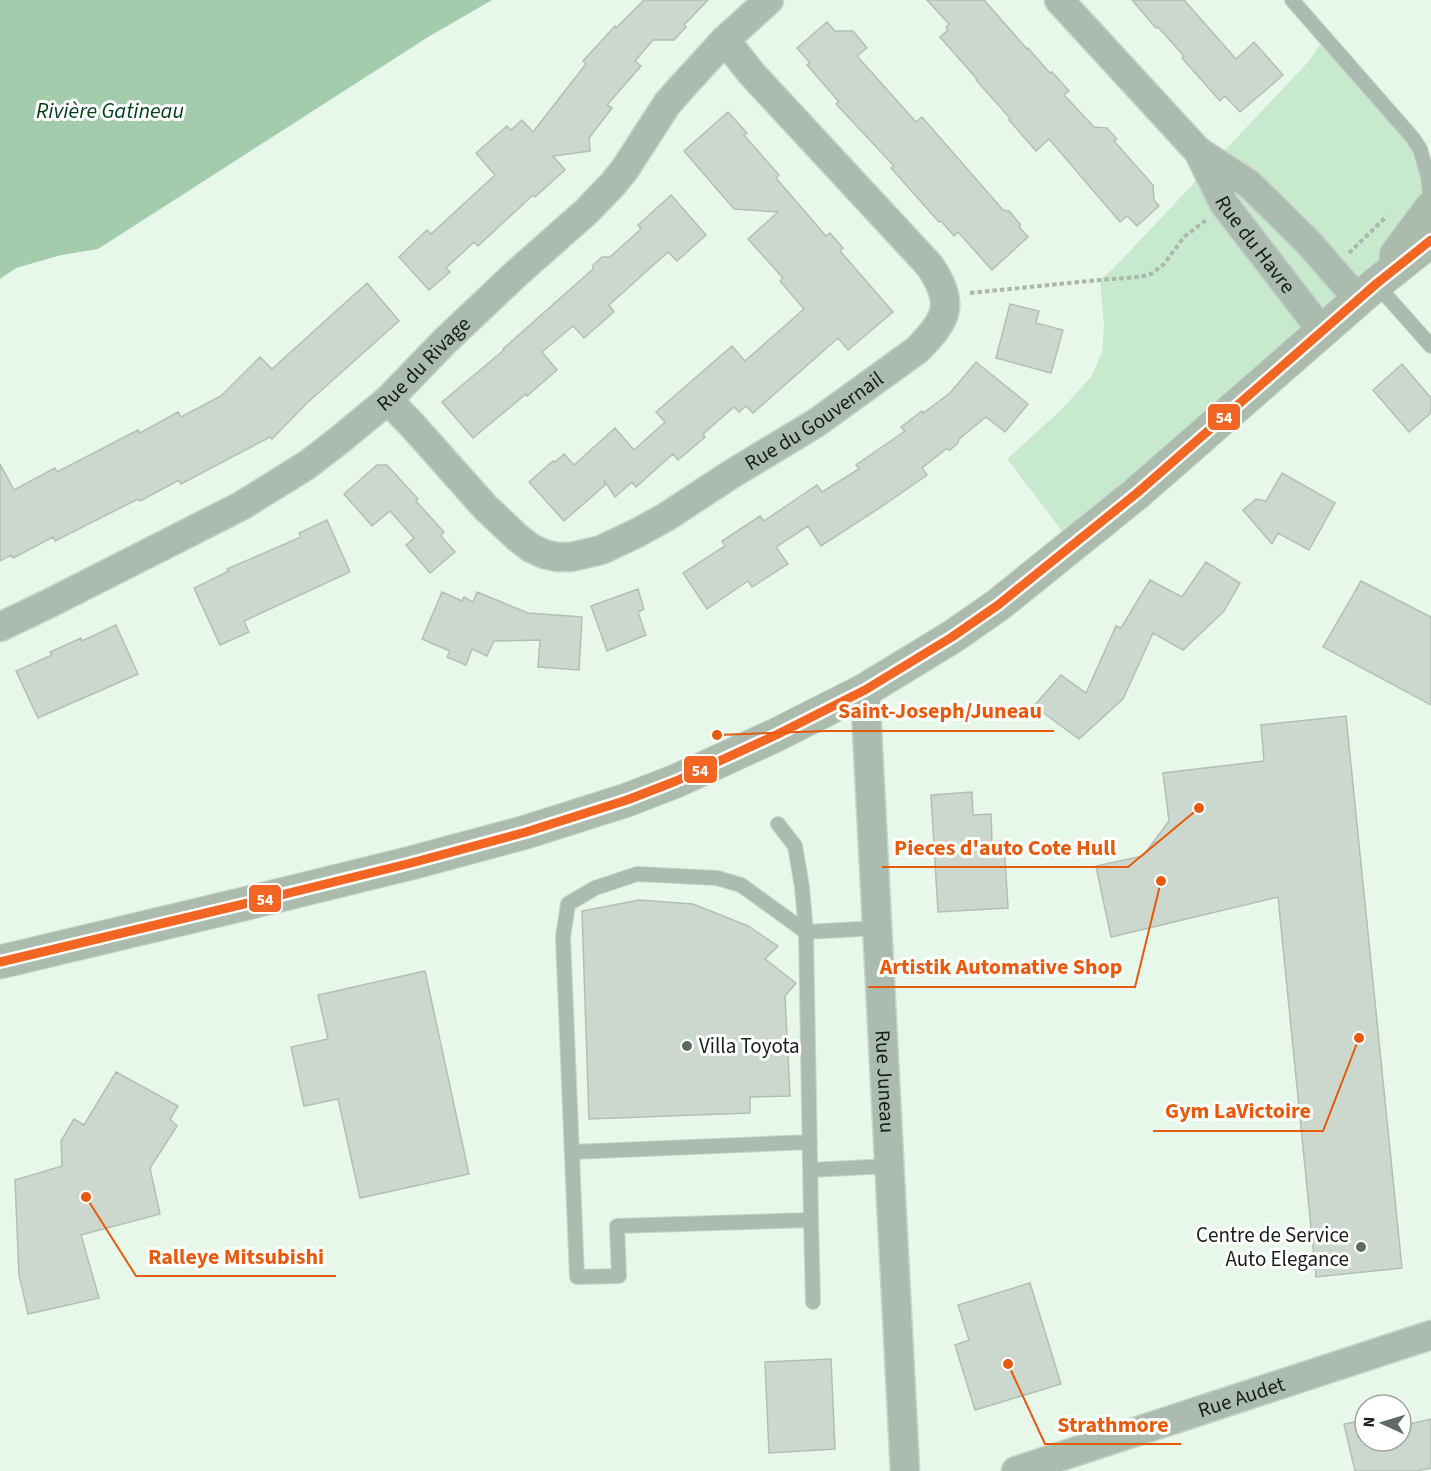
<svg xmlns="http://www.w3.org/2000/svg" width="1431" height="1471" viewBox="0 0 1431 1471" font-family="'Source Sans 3',sans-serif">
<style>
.green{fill:#c7eace}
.water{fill:#a2ccab}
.building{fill:#ccd8ce;stroke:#b3bfb6;stroke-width:1.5}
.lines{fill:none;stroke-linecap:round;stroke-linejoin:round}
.service-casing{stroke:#c7d3c9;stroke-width:16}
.minor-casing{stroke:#c7d3c9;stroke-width:31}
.primary-casing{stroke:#c7d3c9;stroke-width:35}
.path{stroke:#abb7ad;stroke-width:4;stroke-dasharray:4.5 3;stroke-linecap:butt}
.service{stroke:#acbbaf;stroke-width:14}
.minor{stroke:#acbbaf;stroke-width:28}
.primary{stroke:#abbcae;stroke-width:33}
.bus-1-casing{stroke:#fff;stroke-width:14}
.bus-1{stroke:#f26522;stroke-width:9}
.poi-dot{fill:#5e6b61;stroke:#fff;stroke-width:2}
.labels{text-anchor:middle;stroke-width:6;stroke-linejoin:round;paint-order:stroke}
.street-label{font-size:21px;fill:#151f17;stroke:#fff}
.poi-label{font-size:21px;fill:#151f17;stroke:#fff;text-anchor:start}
.water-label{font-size:22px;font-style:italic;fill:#003e18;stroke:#fff}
.leader{fill:none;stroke:#e8590c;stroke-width:2}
.callout-dot{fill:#e8590c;stroke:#fff;stroke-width:2}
.callout-label{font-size:22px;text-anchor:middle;font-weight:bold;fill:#e8590c;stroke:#fff;stroke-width:6;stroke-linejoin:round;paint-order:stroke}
.line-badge{stroke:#fff;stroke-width:2}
.badge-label{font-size:16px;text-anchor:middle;font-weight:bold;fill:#fff}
</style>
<rect width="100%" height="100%" fill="#e7f7ea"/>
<path class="green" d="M1325,38L1412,137L1431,208L1376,283L1073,545L1007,459L1060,411L1091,377L1102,352L1104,326L1100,280L1113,269L1309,61Z"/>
<path class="water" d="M0,0H492L428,37L98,249L61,255L16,268L0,279Z"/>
<path class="building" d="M644,0H708L684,25L686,27L674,40H653L635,61L641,66L607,105L612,108L589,138L590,151L553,156L565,170L535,197L533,195L478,246L474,242L446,268L450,272L429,290L399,257L427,230L431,234L495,175L476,153L507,126L511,130L522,120L533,132L586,64L583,61L615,26L616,28Z
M927,0H984L1027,49L1028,48L1050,73L1052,72L1069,91L1064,95L1094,127L1107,128L1117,139L1114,141L1153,185L1154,200L1159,206L1137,226L1127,216L1120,222L1049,139L1036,151L1009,120L1010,118L976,80L977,79L940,37L948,30L946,27L949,24Z
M1132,0H1184L1236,59L1254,42L1283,75L1240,112L1225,96L1220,101L1182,58L1184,56L1158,27L1156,28Z
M827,22L835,31H853L867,48L857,56L916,122L922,117L1003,210L1009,211L1020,224V228L1028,237L992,270L958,232L954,236L941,221L939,222L891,168L894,166L836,104L839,102L807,65L810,63L797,48Z
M728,112L747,133L744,135L779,175L776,178L826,236L830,233L843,248L840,251L893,312L848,350L838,338L753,413L746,406L739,412L734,407L703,434L705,437L678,460L673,454L636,487L632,482L615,497L604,480L605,485L564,521L529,482L553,461L555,462L564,454L574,465L615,428L634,450L665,422L656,412L732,346L745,361L804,309L780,281L783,278L748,239L778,212L734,209L684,151Z
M671,195L706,235L677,261L668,252L609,305L614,312L584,338L573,326L542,352L557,370L527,396L526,394L473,438L442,402L504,350L503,349L593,269V265L602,257H610L641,229L638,225Z
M367,283L399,321L306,404L272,439L270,437L181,484L179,480L140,501L138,499L55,541L53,537L13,558L11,555L0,561V464L14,490L55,468L57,472L138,430L140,433L178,412L181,417L221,396L260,357L272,369Z
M1010,304L1039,311L1036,323L1063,330L1051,373L996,358Z
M976,362L1028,404L1005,432L986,417L959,439L958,443L950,450L946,449L922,468L927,475L884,505L821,546L808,526L776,547L788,564L752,587L748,581L707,609L683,573L725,546L722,541L760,516L764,521L817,485L822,492L859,469L856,465L905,431L901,427L922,411L923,413L950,393Z
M1402,364L1431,398V413L1409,432L1373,390Z
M377,465H387L418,499L416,501L444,532L441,536L455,552L430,573L406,545L414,538L390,511L372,526L344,494Z
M1282,473L1335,503L1309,550L1278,533L1272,544L1243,510L1256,499L1266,501Z
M327,520L350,572L244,621L249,632L220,645L194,588L229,571L227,569L301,537L299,533Z
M1206,562L1240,583L1224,611L1183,650L1153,633L1123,699L1079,739L1034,706L1061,675L1086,693L1116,626L1121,628L1150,580L1182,597Z
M1361,581L1431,617V705L1323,647Z
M638,589L644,609L638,612L646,635L607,651L591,606Z
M442,592L462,601L464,597L473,602L477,592L528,613L582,617L579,670L538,667L540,640L494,641L487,656L472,649L466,665L447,657L450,651L422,639Z
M116,625L138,674L38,718L16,671L52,655L50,652L81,638L82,641Z
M1346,716L1402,1268L1316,1277L1278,897L1111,937L1096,866L1143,856L1169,821L1163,773L1264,761L1261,725Z
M972,792L973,815L991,814L992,842L1004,841L1008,908L938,912L931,795Z
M639,900L693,904L748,926L778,946L765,959L796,983L785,996L790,1096L750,1097V1113L589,1119L582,911Z
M425,971L469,1174L360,1198L338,1099L304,1106L291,1047L328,1039L318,995Z
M116,1072L178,1106L170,1119L177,1126L150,1168L160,1214L81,1235L99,1298L28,1314L19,1275L15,1180L62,1166L61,1141L74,1119L84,1125Z
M1030,1283L1061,1384L975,1410L955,1345L969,1340L958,1305Z
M831,1359L835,1449L769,1453L765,1362Z
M1431,1419V1468L1417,1471H1355L1344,1424L1365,1420V1441H1401V1426Z"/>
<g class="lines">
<defs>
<path id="service" d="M1292,0L1412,137L1420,149L1428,177L1431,206
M1376,284L1431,346
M778,824L795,846L802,887L806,932L811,1220
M572,1152L810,1142
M810,1170L890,1166
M813,1302L811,1220L617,1226L619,1276L577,1277L563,937L568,904L595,888L637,874L717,878L741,885L806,932L877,928"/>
<g id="minor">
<path d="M1059,0L1198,151L1249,184L1307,241L1358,299"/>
<path id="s1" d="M1198,151L1224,204L1322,331"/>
<path id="s2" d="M388,400L413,426L486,508L518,538L531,548L544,554L557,557H571L601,550L637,533L666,517L730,475L816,423L917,350C948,319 955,304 930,266L752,74L725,40"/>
<path id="s3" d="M0,627L50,603L241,506L307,465L337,442L388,400L445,341L517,273L587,211L613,184L625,169L667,104L681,88L725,40L769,0"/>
<path id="s4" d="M865,690L905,1471"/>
<path id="s5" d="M1016,1471L1431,1335"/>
</g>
<path id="primary" d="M1396,255L1431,208
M0,962L248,903L411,863L526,832L627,800L676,781L776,735L865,690L952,637L998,605L1137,493L1376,284L1431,240"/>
</defs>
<use href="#service" class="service-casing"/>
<use href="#minor" class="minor-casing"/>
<use href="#primary" class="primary-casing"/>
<path class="path" d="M1349,253L1387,216
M970,293L1100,280L1139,277L1151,274L1164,264L1184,237L1206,220"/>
<use href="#service" class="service"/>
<use href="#minor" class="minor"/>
<use href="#primary" class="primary"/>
<defs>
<path id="bus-1" d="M0,962L248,903L411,863L526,832L627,800L676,781L776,735L865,690L952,637L998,605L1137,493L1376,284L1431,240"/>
</defs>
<use href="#bus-1" class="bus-1-casing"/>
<use href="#bus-1" class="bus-1"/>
</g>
<g class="poi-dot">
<circle cx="687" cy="1046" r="6"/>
<circle cx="1361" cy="1247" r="6"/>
</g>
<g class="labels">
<g class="street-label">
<text dy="7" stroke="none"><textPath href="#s1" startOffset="110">Rue du Havre</textPath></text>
<text dy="7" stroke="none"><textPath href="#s3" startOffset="502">Rue du Rivage</textPath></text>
<text dy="7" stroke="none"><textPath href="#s2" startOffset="528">Rue du Gouvernail</textPath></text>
<text dy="7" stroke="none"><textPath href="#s4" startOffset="392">Rue Juneau</textPath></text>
<text dy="7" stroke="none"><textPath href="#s5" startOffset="237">Rue Audet</textPath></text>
</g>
<g class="poi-label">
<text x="699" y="1053">Villa Toyota</text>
<text x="1349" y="1242" text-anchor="end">Centre de Service<tspan x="1349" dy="24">Auto Elegance</tspan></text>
</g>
<g class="water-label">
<text x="110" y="118">Rivière Gatineau</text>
</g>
</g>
<path class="leader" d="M717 735L826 731H1054M1199 808L1128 867H882M1161 881L1135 987H868M1359 1038L1323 1131H1153M86 1197L136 1276H336M1008 1364L1045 1444H1181"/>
<g class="callout-dot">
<circle cx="717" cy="735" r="6"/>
<circle cx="1199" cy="808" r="6"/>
<circle cx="1161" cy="881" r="6"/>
<circle cx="1359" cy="1038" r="6"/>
<circle cx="86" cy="1197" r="6"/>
<circle cx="1008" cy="1364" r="6"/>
</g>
<g class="callout-label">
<text x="940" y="718">Saint-Joseph/Juneau</text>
<text x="1005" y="855">Pieces d'auto Cote Hull</text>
<text x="1001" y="974">Artistik Automative Shop</text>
<text x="1238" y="1118">Gym LaVictoire</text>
<text x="236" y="1264">Ralleye Mitsubishi</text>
<text x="1113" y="1432">Strathmore</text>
</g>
<g class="line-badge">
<rect x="1207" y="403" width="34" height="28" rx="6" fill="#f26522"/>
<rect x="683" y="755" width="35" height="29" rx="6" fill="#f26522"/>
<rect x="248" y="884" width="34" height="29" rx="6" fill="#f26522"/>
</g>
<g class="badge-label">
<text x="1224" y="423">54</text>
<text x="700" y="776">54</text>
<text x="265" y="905">54</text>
</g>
<g transform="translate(1383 1423) rotate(274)"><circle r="28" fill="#ffffff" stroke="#a1a5a2" stroke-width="1.5"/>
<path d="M0-4.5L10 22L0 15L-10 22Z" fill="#5e6b61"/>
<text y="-9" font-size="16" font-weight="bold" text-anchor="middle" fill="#151f17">N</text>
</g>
</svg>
